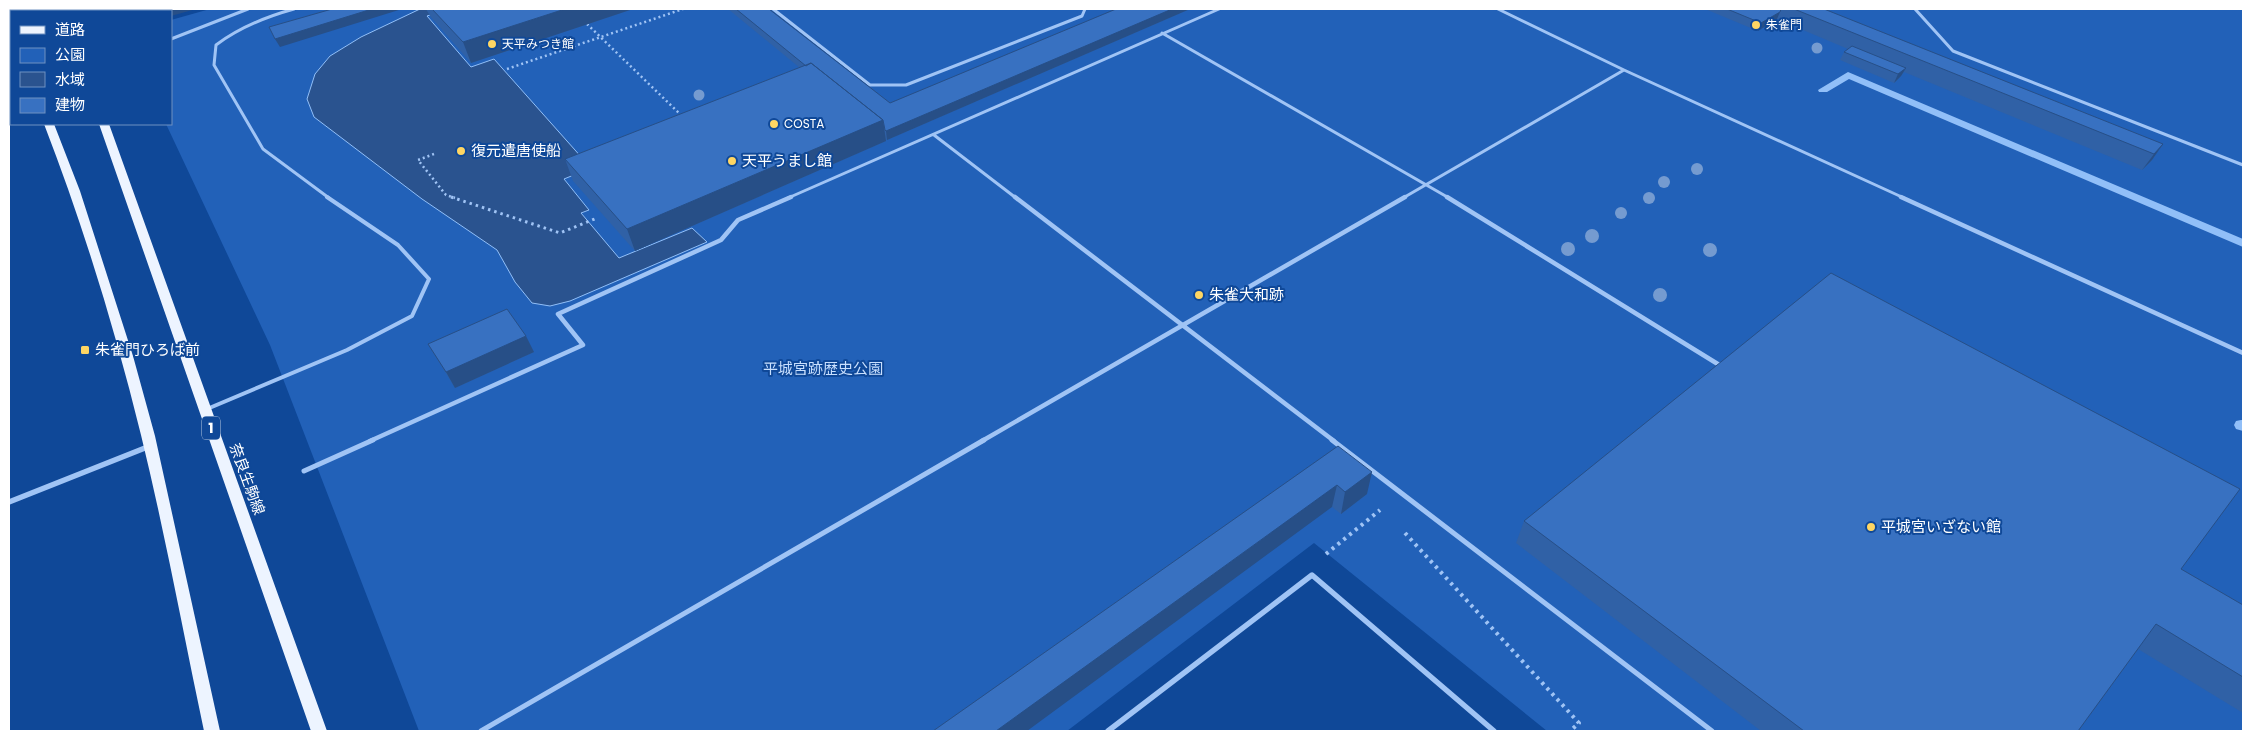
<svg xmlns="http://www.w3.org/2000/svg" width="2252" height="740" viewBox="0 0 2252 740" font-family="Poppins,'Noto Sans JP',sans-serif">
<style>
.green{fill:#2261b8}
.water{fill:#2a538f;stroke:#91bff8}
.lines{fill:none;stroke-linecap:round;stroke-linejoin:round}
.stream{fill:#91bff8;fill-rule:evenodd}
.path-far2{stroke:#a0c4f5;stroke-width:2.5;stroke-dasharray:2 3;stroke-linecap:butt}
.path-far1{stroke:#a0c4f5;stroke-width:3;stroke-dasharray:2.5 4;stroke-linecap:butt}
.path{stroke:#a0c4f5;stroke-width:4;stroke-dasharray:3 4.5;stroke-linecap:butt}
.service-far1{stroke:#a0c4f5;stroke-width:3}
.service{stroke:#a0c4f5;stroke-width:4}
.pedestrian-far2{stroke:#a0c4f5;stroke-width:3}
.pedestrian-far1{stroke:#a0c4f5;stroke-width:4.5}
.pedestrian{stroke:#a0c4f5;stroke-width:5}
.minor{stroke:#a0c4f5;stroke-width:5.5}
.primary{fill:#edf4ff;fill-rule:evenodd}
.tree{fill:#759bd0}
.wall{fill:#3061a6}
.shaded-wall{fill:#274f87}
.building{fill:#3871c1;stroke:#274f87}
.poi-dot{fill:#ffd663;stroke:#0f4898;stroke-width:2}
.labels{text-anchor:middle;stroke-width:4;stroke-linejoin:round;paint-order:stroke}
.far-poi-label{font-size:12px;fill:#fff;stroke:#0f4898;text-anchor:start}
.shield{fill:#0f4898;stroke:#b7c8e0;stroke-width:1}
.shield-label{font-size:14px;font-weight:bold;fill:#fff}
.poi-label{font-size:15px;fill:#fff;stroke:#0f4898;text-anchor:start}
.park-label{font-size:15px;fill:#c8dffe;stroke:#0f4898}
.street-label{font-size:15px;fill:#fff;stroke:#0f4898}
</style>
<rect width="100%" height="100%" fill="#0f4898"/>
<path class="green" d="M210,9H2243V731H1547L1314,543L1067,731H419L270,345L166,124H171V20Z"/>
<path class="water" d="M420,9H448L427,16L471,67L494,59L591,168L564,179L589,210L581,213L619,258L692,228L707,242L570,301L550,306L532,303L515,282L497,250L422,199L314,117L307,99L315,74L330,56L361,37Z"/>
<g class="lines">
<path class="stream" d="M1848,72L2243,239V247L1849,79L1827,92H1819L1818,90Z
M2241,420H2243V431L2236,429L2234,425L2236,421Z"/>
<path class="path-far2" d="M587,24L682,116
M507,69L683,9
M434,154L418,160L446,195L455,198"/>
<path class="path-far1" d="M451,197L560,233L597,218"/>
<path class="path" d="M1405,533L1579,723L1570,731
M1326,554L1380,510"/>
<path class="service-far1" d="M294,9C265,17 240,27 216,45L214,65L263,149L329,198
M773,9L870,85H906L1082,16L1085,9"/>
<path class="service" d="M207,409L347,350L412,316L429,279L398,245L327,197"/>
<path class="pedestrian-far2" d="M1915,9L1953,51L2243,165
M1162,33L1449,198
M171,39L248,9
M1624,70L1904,198
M934,135L1016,198
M788,198L1219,9
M1403,198L1624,70L1498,9"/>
<path class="pedestrian-far1" d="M1015,197L1334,441
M1447,197L1721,366
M1901,197L2243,353
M370,441L583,345L558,314L721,240L738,220L791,197
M982,441L1405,197"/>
<path class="pedestrian" d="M1332,440L1712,731
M304,471L373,440
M481,731L984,440"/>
<path class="minor" d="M9,502L150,446
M1108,731L1312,575L1494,731"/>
<path class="primary" d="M65,9H73L74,11H66Z
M9,14L11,15V26L9,25Z
M44,124H54L80,191L133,356L155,436L220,731H204C183,632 165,533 141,435C115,329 83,225 44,124Z
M99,124H109L327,731H311Z"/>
</g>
<g class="tree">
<circle cx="1817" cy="48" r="5.5"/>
<circle cx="699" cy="95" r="5.5"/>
<circle cx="1697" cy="169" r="6"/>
<circle cx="1664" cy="182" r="6"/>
<circle cx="1649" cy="198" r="6"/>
<circle cx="1621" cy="213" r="6"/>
<circle cx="1592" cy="236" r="7"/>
<circle cx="1568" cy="249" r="7"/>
<circle cx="1710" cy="250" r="7"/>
<circle cx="1660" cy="295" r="7"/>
</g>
<path class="wall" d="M426,9H633L471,63L430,16Z
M728,9H769L890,103L1116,9H1190L887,140L886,139V141L635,251L573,181L565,159L800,68Z
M1705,9H1824L2163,144L2152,160L2142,170L1904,72L1901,76L1894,83L1840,60L1844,52L1848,49L1777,19L1758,31Z
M428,344L534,352L455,388Z
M1338,446L1367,494L1341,514L1332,507Z
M1524,521L2181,569L2243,605V713L2138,649L2078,731H1761L1516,543Z"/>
<path class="shaded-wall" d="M135,9H196L171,16V11H130L129,10Z
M372,9H402L280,47L275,39Z
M565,9H633L471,63L463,42Z
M1172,9H1190L887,140L886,131Z
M1780,12L1777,19L1758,31L1761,23Z
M1906,68L1901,76L1894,83L1898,74Z
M883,120L886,141L635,251L627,229Z
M2163,144L2152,160L2142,170L2154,154Z
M526,336L534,352L455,388L446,372Z
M1372,472L1367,494L1341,514L1345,492Z
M1337,485L1332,507L1027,731H996Z"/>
<path class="building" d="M332,9H372L275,39L269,27Z
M432,9H565L463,42Z
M736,9H769L890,103L1116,9H1172L886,131L885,130L883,120L811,63L806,66Z
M1727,9H1781L1780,12L1761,23Z
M1794,9H1824L2163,144L2154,154Z
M1852,46L1906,68L1898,74L1844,52Z
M811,63L883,120L627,229L565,159Z
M1831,273L2240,489L2181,569L2243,605V677L2156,624L2078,731H1804L1524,521Z
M507,309L526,336L446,372L428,344Z
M1338,446L1372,472L1345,492L1337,485L996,731H933Z"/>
<g class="poi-dot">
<circle cx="1756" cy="25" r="5"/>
<circle cx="492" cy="44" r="5"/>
<circle cx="774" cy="124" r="5"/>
<circle cx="461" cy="151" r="5"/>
<circle cx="732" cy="161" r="5"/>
<circle cx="1199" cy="295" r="5"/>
<rect x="80" y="345" width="10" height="10" rx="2.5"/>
<circle cx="1871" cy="527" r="5"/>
</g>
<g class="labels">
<g class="far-poi-label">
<text x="1766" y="29">朱雀門</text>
<text x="502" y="48">天平みつき館</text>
<text x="784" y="128">COSTA</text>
</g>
<rect class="shield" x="202" y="416.5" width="18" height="23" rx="4"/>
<g class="shield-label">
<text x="211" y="433">1</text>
</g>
<g class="poi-label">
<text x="471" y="156">復元遣唐使船</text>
<text x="742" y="166">天平うまし館</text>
<text x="1209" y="300">朱雀大和跡</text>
<text x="95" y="355">朱雀門ひろば前</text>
<text x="1881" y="532">平城宮いざない館</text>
</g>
<g class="park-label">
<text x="823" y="374">平城宮跡歴史公園</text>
</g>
<g class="street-label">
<text transform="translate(247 479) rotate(70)" y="5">奈良生駒線</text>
</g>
</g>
<rect width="2252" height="740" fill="none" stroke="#ffffff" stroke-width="20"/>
<rect x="10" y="10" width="162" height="115" fill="#0f4898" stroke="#6f91c1"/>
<rect x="20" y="26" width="25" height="8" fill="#edf4ff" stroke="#6f91c1"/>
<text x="55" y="35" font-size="15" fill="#ffffff">道路</text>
<rect x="20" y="48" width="25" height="15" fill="#2261b8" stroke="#6f91c1"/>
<text x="55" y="60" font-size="15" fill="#ffffff">公園</text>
<rect x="20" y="72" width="25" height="15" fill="#2a538f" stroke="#6f91c1"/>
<text x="55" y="85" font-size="15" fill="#ffffff">水域</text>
<rect x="20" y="98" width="25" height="15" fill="#3871c1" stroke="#6f91c1"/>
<text x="55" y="110" font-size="15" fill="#ffffff">建物</text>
</svg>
